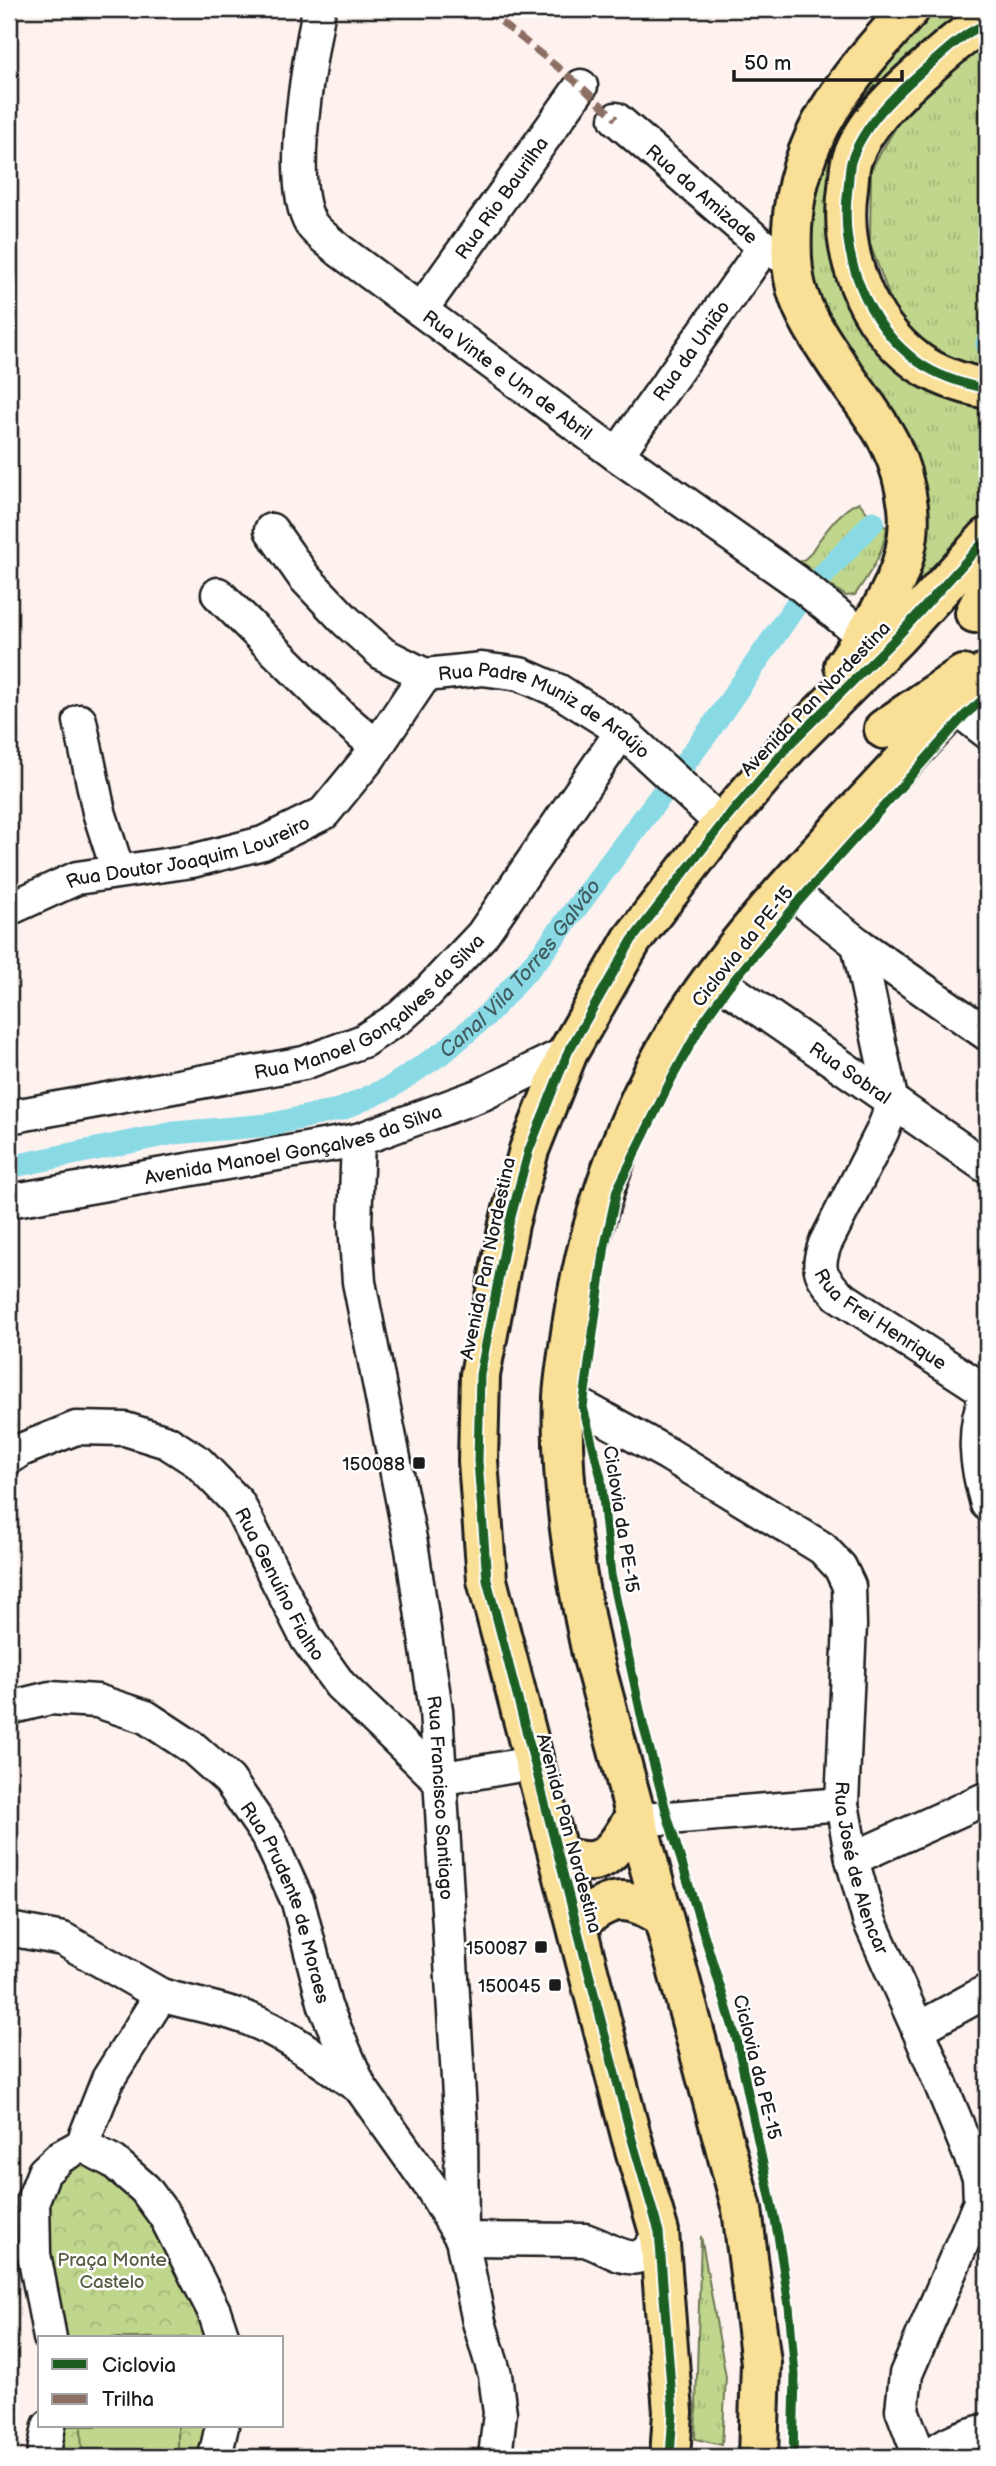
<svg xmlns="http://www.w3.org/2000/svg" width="996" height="2466" viewBox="0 0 996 2466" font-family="'Balsamiq Sans',sans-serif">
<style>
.grass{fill:url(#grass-tufts);stroke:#6e7954;stroke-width:2}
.park{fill:url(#park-crowns);stroke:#6e7954;stroke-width:2}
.pitch{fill:#c0d68c;stroke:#6e7954;stroke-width:2}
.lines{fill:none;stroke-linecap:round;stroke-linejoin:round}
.canal{stroke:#8adae5;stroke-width:23}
.minor-casing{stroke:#1c1c1c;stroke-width:37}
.highway-casing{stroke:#1c1c1c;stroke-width:44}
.minor{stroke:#fff;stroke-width:32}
.highway{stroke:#fadf96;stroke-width:38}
.quiet{stroke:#8d6e63;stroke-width:7;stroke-dasharray:14 7;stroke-linecap:butt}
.cycleway-casing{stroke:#fff;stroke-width:13}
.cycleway{stroke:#1b5e20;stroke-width:9}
.poi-dot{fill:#1c1c1c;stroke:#fff;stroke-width:2.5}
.labels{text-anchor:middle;stroke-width:5;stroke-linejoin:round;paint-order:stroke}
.street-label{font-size:19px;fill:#1c1c1c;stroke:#fff}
.poi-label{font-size:19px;fill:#1c1c1c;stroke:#fff;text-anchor:end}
.park-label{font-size:19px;fill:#555d43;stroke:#fff}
.water-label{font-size:21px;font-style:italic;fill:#425e62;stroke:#fff}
</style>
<defs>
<pattern id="grass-tufts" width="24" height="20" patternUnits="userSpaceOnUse" patternTransform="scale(1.75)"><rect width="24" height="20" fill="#c0d68c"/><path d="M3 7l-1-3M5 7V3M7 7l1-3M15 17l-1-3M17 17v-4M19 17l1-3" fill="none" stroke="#a4b778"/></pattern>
<pattern id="park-crowns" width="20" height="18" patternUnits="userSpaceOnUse" patternTransform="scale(1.75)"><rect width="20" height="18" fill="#c0d68c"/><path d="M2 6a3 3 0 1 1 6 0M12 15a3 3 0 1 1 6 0" fill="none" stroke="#a4b778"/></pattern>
</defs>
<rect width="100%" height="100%" fill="#fef2ef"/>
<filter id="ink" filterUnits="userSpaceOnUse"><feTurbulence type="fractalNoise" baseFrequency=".0143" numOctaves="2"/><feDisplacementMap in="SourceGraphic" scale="14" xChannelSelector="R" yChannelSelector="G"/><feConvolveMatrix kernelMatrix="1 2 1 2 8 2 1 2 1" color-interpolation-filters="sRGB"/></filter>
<g filter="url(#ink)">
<path class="grass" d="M925,9H987L841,162L870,329L987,400V516L886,628L917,548L849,366L796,258L815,151Z
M987,39V374L957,365L922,344L897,316L870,244L871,169L902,117Z
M859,502L869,515L887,528C881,559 872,569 855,595L846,596L798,563C809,558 811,552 817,543C828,528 842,509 859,502Z
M701,2236L726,2377L722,2445L695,2439Z"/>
<path class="park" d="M81,2151L144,2192L215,2338H61L38,2237L53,2169Z
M59,2426H212L205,2457H53Z"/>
<path class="pitch" d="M81,2426H178V2457H82Z"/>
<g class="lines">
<g class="canal">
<path d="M987,344V343"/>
<path id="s1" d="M9,1167L174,1133L268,1125L342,1109L391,1087L445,1051L488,1014L541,955L709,731L798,602L873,522"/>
</g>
<defs>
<g id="minor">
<path id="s2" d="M319,9C310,56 286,183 311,224C317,233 330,242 339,250L617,455L796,581L880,650"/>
<path id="s3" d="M616,119L764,247L780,255"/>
<path id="s4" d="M421,310L581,86"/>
<path id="s5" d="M617,455L764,247"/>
<path id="s6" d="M271,530L304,577L346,621L383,654L425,675L482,669L520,674L559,691L622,731L722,824"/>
<path d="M218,594L341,716L377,747"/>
<path d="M956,705L965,715L987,732"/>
<path d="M80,721L99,812L118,871"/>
<path d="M786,888L858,944L987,1034"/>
<path id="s7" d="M9,909L77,878L192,861L263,843L324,813L369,758L425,675"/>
<path id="s8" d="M858,944L891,1098L888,1117L882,1132L825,1244C816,1270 820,1275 838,1295L987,1392"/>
<path id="s9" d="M714,978L987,1167"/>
<path id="s10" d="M9,1117L304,1063L363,1041L400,1017L428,992L482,935L622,731"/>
<path id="s11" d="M358,1140L355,1224L359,1282L412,1549L436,1710L461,2129L462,2239L479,2322L495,2375L500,2413L495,2457"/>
<path id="s12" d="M9,1201L358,1140L483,1094L568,1052"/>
<path d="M987,1392C971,1430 976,1466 987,1504"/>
<path id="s13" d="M563,1396L668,1454L822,1548L840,1567L849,1586L850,1625L842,1804L852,1859L869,1920L918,2029L979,2177L980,2202L906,2374L902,2410L920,2457"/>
<path id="s14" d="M9,1458L21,1450L76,1428L125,1429L167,1442L198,1462L238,1503L307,1639L340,1685L438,1779L533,1763"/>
<path id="s15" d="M9,1708L50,1698L97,1701L146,1717L193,1748L229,1780L269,1838L298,1902L325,2006L360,2087L431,2187L462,2239L585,2240C618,2251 640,2277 659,2232"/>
<path d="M634,1818H668L842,1804"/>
<path d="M852,1859L987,1798"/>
<path d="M9,1929L63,1939L161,1995"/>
<path d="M918,2029L987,1991"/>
<path d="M82,2145L114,2162L145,2189L165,2216L214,2311L223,2338"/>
<path d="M50,2338L34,2254L33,2200L44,2172L60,2157L82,2145L108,2079L161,1995C190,2004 221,2008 249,2019C289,2035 324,2063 359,2087"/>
<path d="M43,2457L49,2426"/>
<path d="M215,2457L222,2426"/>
<path d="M929,2457C946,2441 964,2436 987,2430"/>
</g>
<path id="highway" d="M987,24C965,31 945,52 927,67C898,92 863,124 851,162C849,170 849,180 848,188C839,253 865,323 918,362C939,377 963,384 987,389
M975,613L987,589
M844,666C876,619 915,567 908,507C900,441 872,417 838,366C823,343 805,318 797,291C791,270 791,250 792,228C797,133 850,76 910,9
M884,729L963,675
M559,1857C569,1859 582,1862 592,1861C612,1859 625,1832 634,1818
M577,1924C608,1898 625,1892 661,1916
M670,2457L673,2412L659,2232L631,2136L487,1580L478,1461L480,1375L509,1224L529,1150L568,1052L632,940L722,824L791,743L897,637L987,538
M758,2457L761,2363L742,2209L592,1654C574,1570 560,1483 563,1397C564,1380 567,1363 569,1347C584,1231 623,1114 687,1015C734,943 794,879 852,816C897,768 942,719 987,672"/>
</defs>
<use href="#minor" class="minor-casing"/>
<use href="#highway" class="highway-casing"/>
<use href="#minor" class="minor"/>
<use href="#highway" class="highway"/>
<path class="quiet" d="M485,9L581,86L616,119"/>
<defs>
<path id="cycleway" d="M987,24C965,31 945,52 927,67C898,92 863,124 851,162C849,170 849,180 848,188C839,253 865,323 918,362C939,377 963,384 987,389
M670,2457L673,2412L659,2232L631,2136L487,1580L478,1461L480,1375L509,1224L529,1150L568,1052L632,940L722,824L791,743L897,637L987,538
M793,2457L795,2375L789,2306L778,2235L737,2041L668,1818L643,1724L611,1575L601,1478L583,1407L605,1245L617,1190L671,1080L703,1022L728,987L800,900L965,715L987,696"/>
</defs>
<use href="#cycleway" class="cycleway-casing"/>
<use href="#cycleway" class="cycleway"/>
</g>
</g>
<g class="poi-dot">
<rect x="412" y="1456" width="14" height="14" rx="3.5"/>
<rect x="534" y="1940" width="14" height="14" rx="3.5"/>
<rect x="548" y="1978" width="14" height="14" rx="3.5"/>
</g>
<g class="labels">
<g class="street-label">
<text dy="7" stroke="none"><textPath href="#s3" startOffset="114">Rua da Amizade</textPath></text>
<text dy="7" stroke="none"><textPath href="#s4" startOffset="138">Rua Rio Baurilha</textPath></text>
<text dy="7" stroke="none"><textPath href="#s5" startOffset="128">Rua da União</textPath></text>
<text dy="7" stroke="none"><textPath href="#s2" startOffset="466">Rua Vinte e Um de Abril</textPath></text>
<text transform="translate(815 698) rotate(-46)" y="7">Avenida Pan Nordestina</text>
<text dy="7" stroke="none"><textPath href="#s6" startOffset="345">Rua Padre Muniz de Araújo</textPath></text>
<text dy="7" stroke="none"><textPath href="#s7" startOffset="189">Rua Doutor Joaquim Loureiro</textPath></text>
<text transform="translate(742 946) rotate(-51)" y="7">Ciclovia da PE-15</text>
<text dy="7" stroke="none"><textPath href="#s10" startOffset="385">Rua Manoel Gonçalves da Silva</textPath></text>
<text dy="7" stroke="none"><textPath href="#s9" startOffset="166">Rua Sobral</textPath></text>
<text dy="7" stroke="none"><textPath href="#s12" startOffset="290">Avenida Manoel Gonçalves da Silva</textPath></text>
<text transform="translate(487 1258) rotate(-78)" y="7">Avenida Pan Nordestina</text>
<text dy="7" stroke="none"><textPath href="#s8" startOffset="424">Rua Frei Henrique</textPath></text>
<text transform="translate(622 1519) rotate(81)" y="7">Ciclovia da PE-15</text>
<text dy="7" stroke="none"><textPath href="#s14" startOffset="352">Rua Genuíno Fialho</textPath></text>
<text dy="7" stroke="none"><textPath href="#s11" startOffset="665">Rua Francisco Santiago</textPath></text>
<text transform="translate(570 1833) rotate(75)" y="7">Avenida Pan Nordestina</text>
<text dy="7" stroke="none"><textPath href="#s13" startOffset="632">Rua José de Alencar</textPath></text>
<text dy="7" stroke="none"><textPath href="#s15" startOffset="382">Rua Prudente de Moraes</textPath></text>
<text transform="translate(758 2067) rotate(76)" y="7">Ciclovia da PE-15</text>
</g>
<g class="poi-label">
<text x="405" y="1470">150088</text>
<text x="527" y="1954">150087</text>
<text x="541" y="1992">150045</text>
</g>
<g class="park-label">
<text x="112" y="2266">Praça Monte<tspan x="112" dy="22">Castelo</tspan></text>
</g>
<g class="water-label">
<text dy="7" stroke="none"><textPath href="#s1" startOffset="569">Canal Vila Torres Galvão</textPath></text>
</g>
</g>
<rect width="996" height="2466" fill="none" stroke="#fff" stroke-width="35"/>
<rect x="18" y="18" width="961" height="2431" fill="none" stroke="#1c1c1c" stroke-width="2.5" filter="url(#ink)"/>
<rect x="38" y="2336" width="245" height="91" fill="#ffffff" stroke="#a4a4a4" stroke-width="2"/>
<rect x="52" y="2359" width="35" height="10" fill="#1b5e20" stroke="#a4a4a4" stroke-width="2"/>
<text x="102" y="2372" font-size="21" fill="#1c1c1c">Ciclovia</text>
<rect x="52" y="2394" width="35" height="10" fill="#8d6e63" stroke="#a4a4a4" stroke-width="2"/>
<text x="102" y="2406" font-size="21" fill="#1c1c1c">Trilha</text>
<path d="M734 70v10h168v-10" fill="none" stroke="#1c1c1c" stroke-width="3.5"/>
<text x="744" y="70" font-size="21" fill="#1c1c1c" stroke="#ffffff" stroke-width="5" paint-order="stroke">50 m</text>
</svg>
